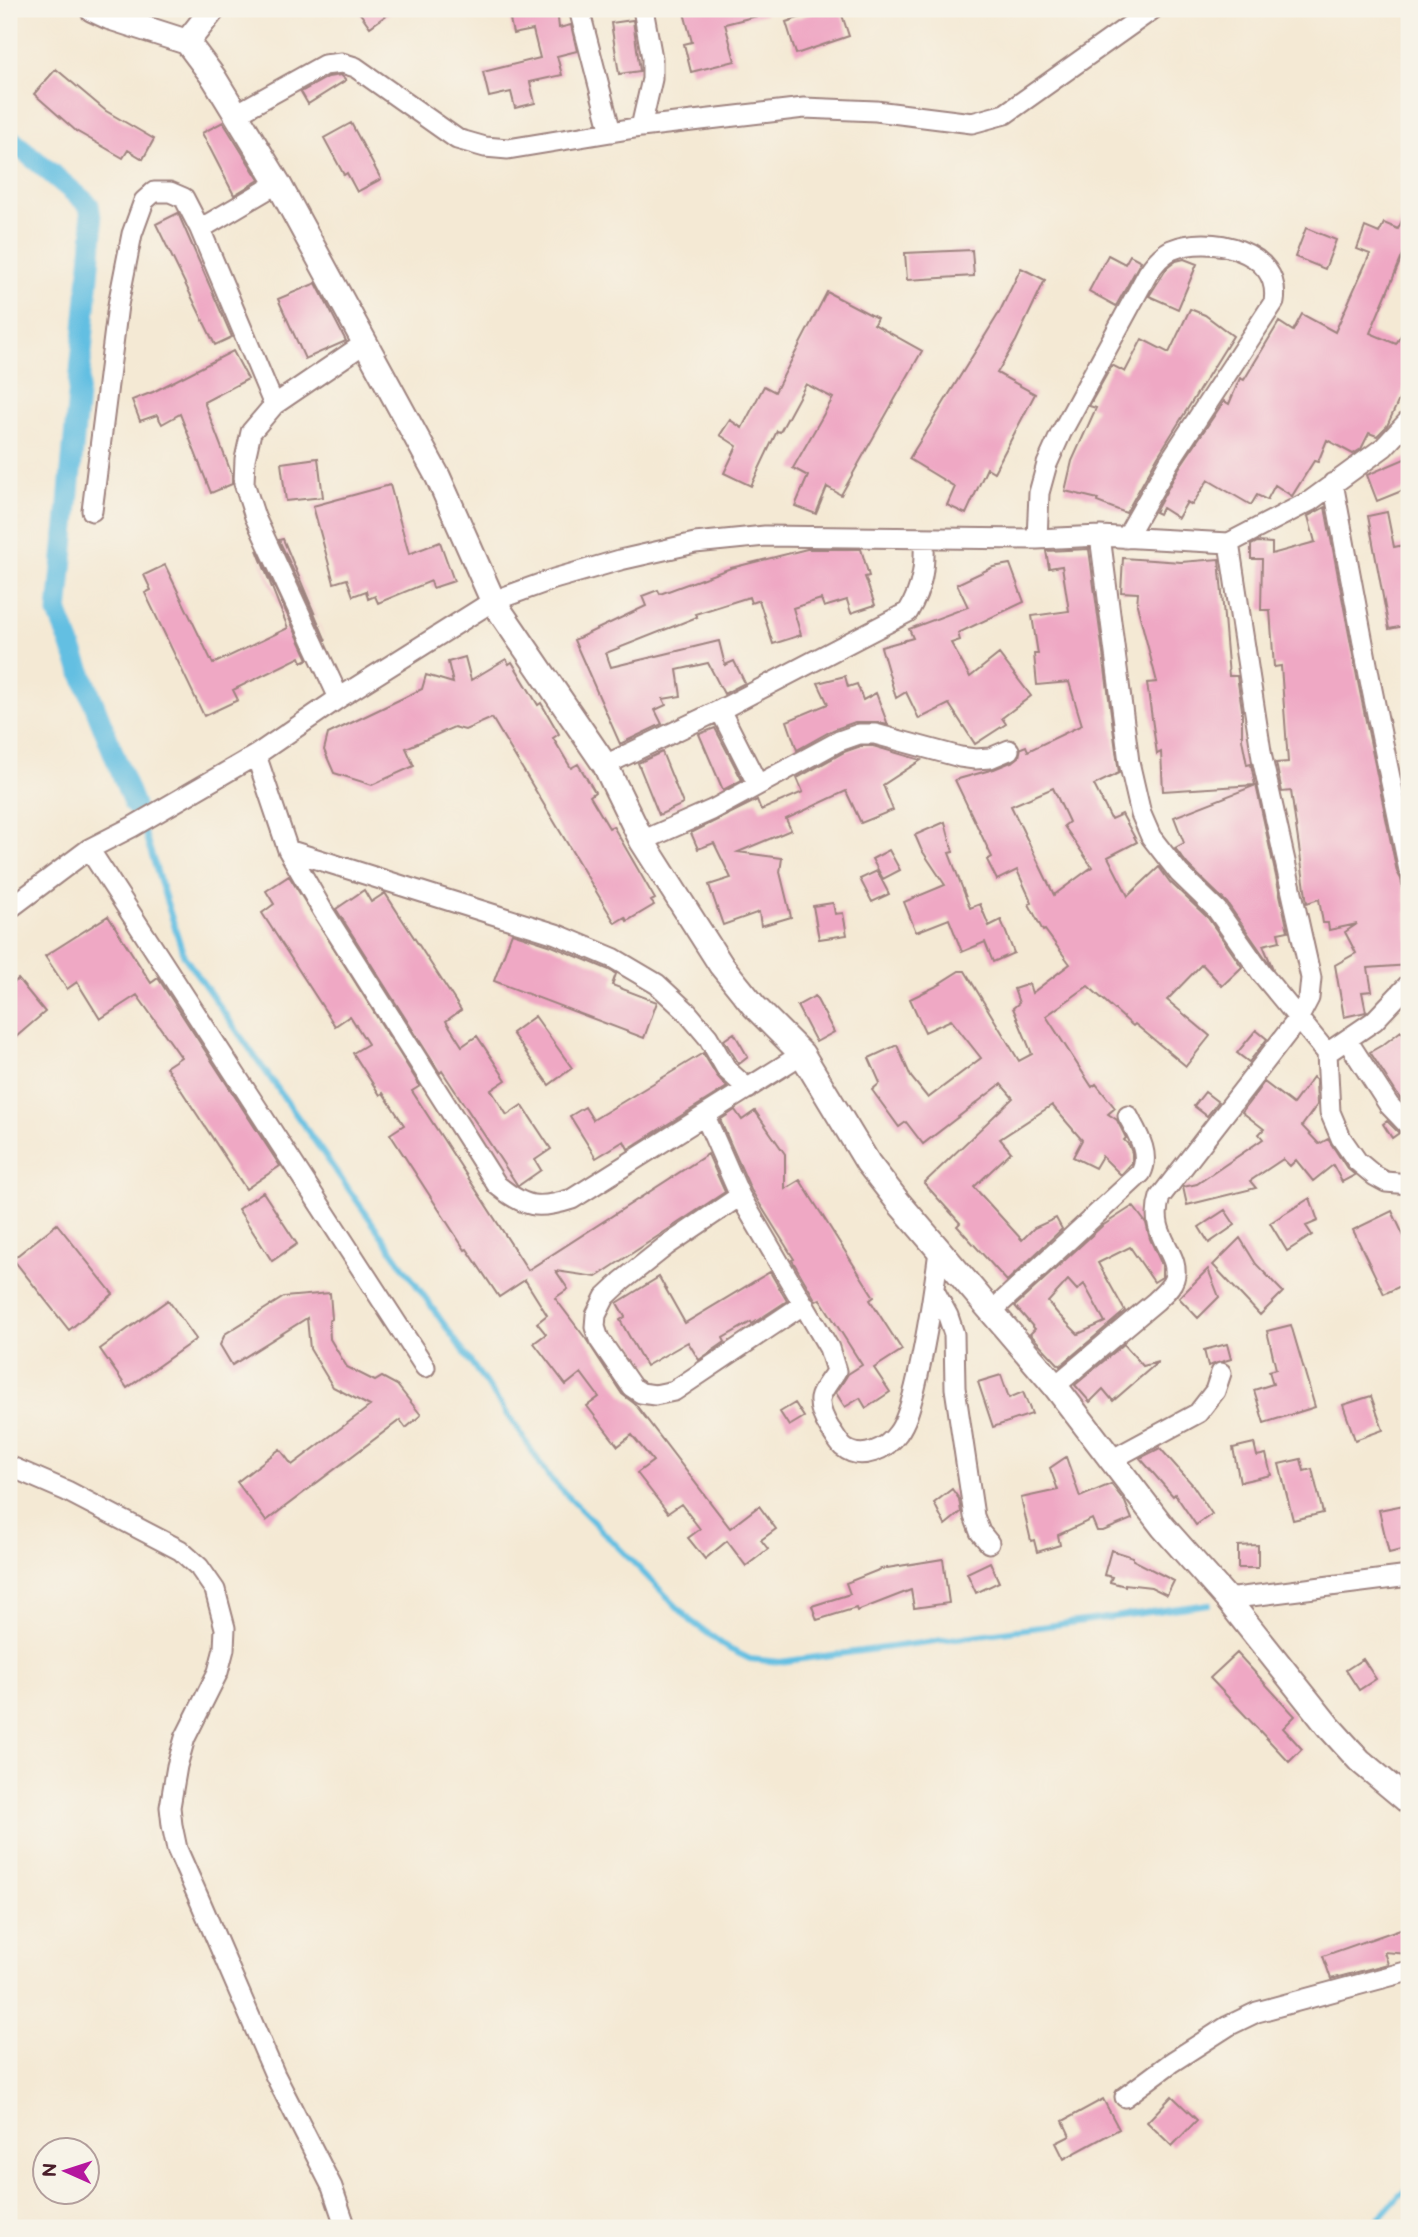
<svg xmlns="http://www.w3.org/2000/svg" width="1418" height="2237" viewBox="0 0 1418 2237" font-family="'Balsamiq Sans',sans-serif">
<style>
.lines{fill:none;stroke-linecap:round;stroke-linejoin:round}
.stream{stroke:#64bfe2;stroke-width:6}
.canal{stroke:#64bfe2;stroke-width:21}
.building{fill:#efa8c4;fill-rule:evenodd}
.minor-casing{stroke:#9f8480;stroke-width:23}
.major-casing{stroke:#9f8480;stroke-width:28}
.minor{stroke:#fff;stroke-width:19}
.major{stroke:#fff;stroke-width:24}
</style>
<rect width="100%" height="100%" fill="#f7f3e8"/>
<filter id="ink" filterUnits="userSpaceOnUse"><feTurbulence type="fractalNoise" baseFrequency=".0143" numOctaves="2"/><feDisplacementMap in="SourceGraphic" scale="14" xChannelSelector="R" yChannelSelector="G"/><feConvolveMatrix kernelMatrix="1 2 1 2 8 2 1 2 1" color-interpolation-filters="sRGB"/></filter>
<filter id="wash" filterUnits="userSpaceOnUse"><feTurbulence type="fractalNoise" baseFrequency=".00686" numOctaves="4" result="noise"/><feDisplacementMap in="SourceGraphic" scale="28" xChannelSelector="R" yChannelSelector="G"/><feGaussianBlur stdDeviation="1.57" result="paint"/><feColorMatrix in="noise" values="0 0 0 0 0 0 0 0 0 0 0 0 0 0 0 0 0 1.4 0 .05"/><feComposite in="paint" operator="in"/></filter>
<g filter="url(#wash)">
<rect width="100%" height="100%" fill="#f4e9d4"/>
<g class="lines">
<path class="stream" d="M144,831L184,956L518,1429L548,1476L691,1621L729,1649L750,1659L780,1662L1209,1604
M1371,2228L1400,2195L1409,2190"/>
<path class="canal" d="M9,138L89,205L93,231L58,613L134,805"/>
</g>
<g id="blocks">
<path class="building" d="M357,9H395L370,27Z
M508,9H557L559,28L571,25L577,51L557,56L562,75L530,82L535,103L515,108L511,92L489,97L483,72L540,58L533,30L513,34Z
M683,9H764L765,14L725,24L735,61L691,72L684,44L692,42Z
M825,9H840L849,36L796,54L786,22Z
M633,20L640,71L619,74L611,23Z
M56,69L106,111L154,139L143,159L128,150L123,158L76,131L34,94Z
M341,75L346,80L308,104L301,92L328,77Z
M223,122L259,180L234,195L202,133Z
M351,123L381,179L357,192L347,173L344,175L324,138Z
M1409,206V240L1370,333L1396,344L1409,321V378L1387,426L1377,436L1369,433L1361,449L1353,454L1327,440L1318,462L1314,461L1292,496L1275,485L1267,500L1257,495L1251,505L1208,480L1192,505L1187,502L1178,518L1162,508L1159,514L1155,512L1179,468L1224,401L1229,404L1240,378L1244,380L1279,322L1293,331L1302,314L1335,332L1370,254L1357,249L1365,227L1379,233L1384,223L1398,229Z
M178,213L232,337L215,345L156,224Z
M1306,228L1336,240L1325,269L1295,257Z
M972,250L974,276L907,280L905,253Z
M1108,255L1125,264L1130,255L1141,261L1116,306L1089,291Z
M1184,259L1197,264L1178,309L1149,296L1167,268L1176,261Z
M1021,268L1045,280L1016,341L997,373L1035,394L994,472L987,468L966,514L947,505L955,487L909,459L999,313Z
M316,283L346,341L305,359L278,299Z
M827,292L877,318L874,324L922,351L841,495L827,487L816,514L795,506L808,476L793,468L833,398L806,384L780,432L777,431L751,486L724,473L737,446L720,435L730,420L742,428L764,386L775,392Z
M1190,309L1205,315L1233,336L1158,456L1126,513L1097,502L1098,499L1065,491L1072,461L1096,408L1089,406L1112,365L1125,372L1142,339L1169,353Z
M233,351L248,379L204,402L232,475V484L211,493L180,414L162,424L157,415L140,421L132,400L153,392Z
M1409,457V488L1377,501L1367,475Z
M318,458L323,497L286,501L281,463Z
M390,485L409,554L440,542L454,581L433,588L431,581L378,603L375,596L368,599L366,591L353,596L347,579L334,583L313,506Z
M1325,507L1358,682L1397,872L1401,879L1406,903L1407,940L1409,939V965L1368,968L1372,991L1362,992L1366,1012L1344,1017L1335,965L1356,953L1345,932L1357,924L1329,930L1328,923H1323L1319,899L1307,903L1291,791L1282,792L1276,763L1288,762L1281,666L1274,667L1270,610H1261L1262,559H1251V545L1257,542L1272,543V554L1315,542L1308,516Z
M1387,512L1394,547L1404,545L1409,573V625L1389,629L1368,516Z
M283,539L326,641L279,540Z
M807,549H861L869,576L865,577L875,605L851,613L847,600L824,607L821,599L793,608L801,635L773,644L759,600L751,603L749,597L695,614L697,617L606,653L611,667L719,641L725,665L734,661L745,683L724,694L708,663L677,670L681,696L663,699L666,705L655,710L662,724L620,744L574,640L646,606L642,596L658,590L660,594L731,568Z
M1089,549L1119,773L1094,785L1111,819L1122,814L1137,842L1108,857L1128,896L1159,867L1170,882L1208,918L1242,967L1222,986L1202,964L1167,1000L1210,1036L1186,1066L1135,1024L1133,1026L1088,986L1046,1016L1092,1087L1096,1084L1115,1108L1108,1114L1117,1120L1126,1138L1124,1140L1129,1145L1132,1153V1163L1121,1175L1102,1156L1095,1168L1073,1157L1082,1140L1052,1105L1000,1139L1011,1152L974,1187L1022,1240L1034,1228L1056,1218L1062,1229L1007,1281L957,1226L960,1223L924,1183L1013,1098L1001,1084L923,1144L906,1122L899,1127L872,1090L880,1083L869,1058L897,1045L911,1077L928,1098L981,1058L951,1020L925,1032L910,999L941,984L940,983L959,971H965L1019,1061L1032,1054L1013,1008L1019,1003L1014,989L1029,984L1032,993L1070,964L1045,930L1043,931L1029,904L1032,903L1017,870L997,880L987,860L992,857L955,780L994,769L1014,761L1019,757L1021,748L1026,746L1028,751L1082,725L1069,682L1037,685L1034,654H1038L1032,616L1069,611L1062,566L1049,568L1046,551ZM1053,788L1069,822L1064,826L1092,867L1054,895L1011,806Z
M257,550L308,659L302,662L300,657L233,690L238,700L204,716L145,593L151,590L144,575L165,565L213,664L288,628Z
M1123,558L1181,562L1219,559L1229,676H1237L1242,709V739L1247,765L1251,764L1255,785L1163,791L1161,752L1157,754L1147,683L1157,682L1137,605L1138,593L1121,592Z
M1010,564L1024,602L958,633L960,640L951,643L970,677L999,654L1031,696L1002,718L1006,724L975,744L949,704L919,719L906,692L896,698L881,647L913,638L909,629L968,607L957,584L993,567Z
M465,657L471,680L506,659L509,664L512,662L538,705L541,703L559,734L553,738L571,768L578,764L595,792L590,796L609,828L613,826L655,899L651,901L654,905L627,921L625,917L615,923L492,718L465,730L454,727L406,748L414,766L372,785L334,773L324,750L328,734L422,689L426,675L453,683L448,662Z
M845,676L848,687L857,684L863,700L876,693L888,725L875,722H855L833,730L797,750L787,721L828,704L818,683Z
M715,728L742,780L723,790L699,734Z
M861,746H873L921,760L883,785L893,810L861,823L846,791L786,819L791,830L738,852L782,858L780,872L791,917L761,926L759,912L723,925L709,885L731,878L714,843L698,849L691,833L757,800L761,810L803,792L797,778L844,752Z
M662,752L683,804L659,815L638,763Z
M1256,785L1288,931L1278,933L1280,941L1263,945L1273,969L1227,903L1188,865L1175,848L1184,843L1174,817Z
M945,822L953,852L949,853L970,908L980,904L989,926L1001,920L1014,953L993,962L985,942L962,952L949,919L916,932L904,902L945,885L921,849L915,835Z
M889,850L900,870L883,879L872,859Z
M877,871L889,894L872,902L860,879Z
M289,876L420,1086L412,1091L528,1270L708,1154L725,1192L596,1277L556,1271L568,1289L555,1298L586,1339L622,1394L635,1404L730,1528L759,1506L776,1529L761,1540L768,1549L746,1566L727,1541L705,1559L688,1538L700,1529L681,1504L668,1513L637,1473L653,1461L632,1435L618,1446L587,1406L599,1397L581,1373L566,1385L534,1343L546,1334L537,1323L547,1315L525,1280L499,1297L467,1249L465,1250L390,1134L404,1125L383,1093L380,1095L353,1053L368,1044L350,1016L335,1026L262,913L274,904L266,891Z
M364,890L371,902L385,893L461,1010L446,1021L462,1046L477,1036L506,1080L491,1090L507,1115L522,1105L551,1149L535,1160L541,1170L518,1186L442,1071L440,1073L336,909Z
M833,903L835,914L843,913L847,935L819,939L813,906Z
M108,916L151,983L158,978L280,1166L246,1189L166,1067L181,1057L137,995L100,1019L77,982L67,989L45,956Z
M512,933L552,946L607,969L616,974L612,985L657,1002L644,1038L494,981Z
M18,979L45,1012L9,1043V987Z
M815,996L834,1032L816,1042L797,1006Z
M535,1016L572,1068L549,1085L512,1033Z
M1256,1030L1267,1039L1249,1062L1237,1053Z
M1401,1031L1409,1040V1109L1399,1097L1370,1052L1384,1044Z
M734,1033L748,1057L739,1064L724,1040Z
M703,1053L717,1076L727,1087L628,1149L624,1141L596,1158L570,1116L585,1107L593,1120Z
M1313,1077L1316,1080L1317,1105L1302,1126L1319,1144L1328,1139L1347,1168L1355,1175L1342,1182L1333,1165L1313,1181L1296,1160L1290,1166L1283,1159L1250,1181L1256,1188L1187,1205L1183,1187L1197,1184L1263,1139L1259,1134L1264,1129L1242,1112L1264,1082L1293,1104Z
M1205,1092L1218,1102L1207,1116L1194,1106Z
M735,1110L742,1120L755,1111L785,1154V1189L800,1180L874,1297L870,1300L902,1350L874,1368L890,1392L866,1408L860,1398L845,1407L836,1393L848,1374L862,1365L820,1299L816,1301L792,1260L794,1259L751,1190L720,1120Z
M1387,1121L1399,1133L1392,1138L1383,1124Z
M263,1192L297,1244L272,1261L238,1209Z
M1310,1198L1318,1221L1306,1226L1312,1235L1287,1251L1270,1223Z
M1133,1206L1146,1223L1150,1239L1162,1265V1277L1154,1282L1130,1247L1098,1263L1125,1311L1060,1366L1030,1334L1035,1329L1015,1306L1102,1226ZM1068,1280L1077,1290L1084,1284L1105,1322L1078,1334L1058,1314L1048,1302Z
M1225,1210L1235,1225L1209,1243L1199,1227Z
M1392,1211L1409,1247V1282L1384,1294L1353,1230Z
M57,1224L113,1294L69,1330L13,1259Z
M1240,1238L1256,1264L1283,1292L1260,1315L1213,1265Z
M1208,1269L1219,1297L1198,1318L1179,1298Z
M770,1272L787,1301L752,1324L751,1322L723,1338L725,1342L699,1360L688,1342L646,1366L620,1320L625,1317L617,1303L659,1277L685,1323Z
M330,1293L332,1319L329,1321L330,1339L347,1367L375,1381L382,1377L397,1385L421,1415L406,1428L400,1420L266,1521L237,1482L280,1449L292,1465L370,1406L333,1387L310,1349L307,1318L232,1365L220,1345L225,1334L284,1297Z
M168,1300L196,1339L127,1388L100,1349Z
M1291,1325L1315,1407L1264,1423L1254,1390L1273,1384L1269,1371L1276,1369L1267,1331Z
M1124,1344L1143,1366L1158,1362L1113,1401L1103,1389L1090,1402L1075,1385Z
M1227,1344L1231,1359L1208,1366L1204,1350Z
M1001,1375L1009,1398L1023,1392L1032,1414L993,1427L978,1382Z
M1371,1396L1383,1430L1355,1440L1343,1405Z
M795,1403L804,1417L789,1426L780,1412Z
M1254,1443L1257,1456L1266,1454L1271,1475L1240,1482L1233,1448Z
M1160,1448L1192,1484L1212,1514L1196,1525L1175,1494L1173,1496L1140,1458Z
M1066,1457L1080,1497L1111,1484L1125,1502L1132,1519L1103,1531H1097L1092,1519L1058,1535L1060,1545L1037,1552L1034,1540L1031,1541L1021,1498L1058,1490L1050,1468Z
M1301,1459L1304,1471L1312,1469L1323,1513L1293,1520L1279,1464Z
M952,1489L959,1499L961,1512L945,1525L934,1503Z
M1409,1504V1548L1389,1553L1379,1510Z
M1258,1545V1568H1238V1546Z
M1111,1550L1133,1557V1560L1174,1581L1167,1595L1151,1587L1125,1584V1586L1110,1582L1112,1577L1104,1575Z
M943,1559L949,1603L914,1608L911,1590L857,1611L856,1608L817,1620L812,1606L850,1594L846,1583L881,1569Z
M990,1562L999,1582L976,1593L967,1573Z
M1237,1653L1295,1716L1283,1728L1302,1749L1289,1762L1210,1678Z
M1363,1659L1376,1679L1359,1690L1346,1670Z
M1409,1926V1954L1384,1952L1388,1964L1331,1979L1323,1956Z
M1172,2096L1197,2120L1172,2146L1147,2122Z
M1103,2099L1119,2129L1064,2159L1056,2143L1070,2136L1063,2121Z"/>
</g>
</g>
<g filter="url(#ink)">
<use href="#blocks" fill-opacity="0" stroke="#9f8480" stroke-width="2"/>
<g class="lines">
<defs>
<path id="minor" d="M579,9L611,132
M236,114L324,65L342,63L355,67L457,139L485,147L508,149L641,127L804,108L876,111L972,123L1005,114L1153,9
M641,127L652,79V58L643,9
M200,229L278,183
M1333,483L1370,680L1409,870
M92,511L118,305L132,234L144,201L154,192H170L184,198L200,229L274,405
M1100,536L1129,762L1141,814L1151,837L1179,873L1217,910L1262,974L1327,1053L1330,1112L1341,1138L1357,1161L1375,1176L1386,1182L1409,1184
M1037,539L1039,493L1047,464L1061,433L1148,273C1154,264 1161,255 1171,250C1209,234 1282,250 1274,302L1169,462L1126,538
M339,698L255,517L244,483L245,459L251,432L274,405L365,343
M720,710L758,785
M256,755L288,850L323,911L497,1185C525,1208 538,1210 572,1199L802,1054
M605,765L720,710L908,612C923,587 925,566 924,538
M642,841L712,810L839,741L859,734H875L960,757L975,759L990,758L1009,750
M89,849L425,1367
M288,850L556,934L613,958L657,984L686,1011L708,1037L727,1070L748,1089
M9,909L89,849L132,827L256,755L339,698L493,601L554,579L620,560L695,543L765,536L1037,539L1100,536L1229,543L1310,501L1384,447L1409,420
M1347,1040L1389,1105L1409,1126
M1327,1053L1374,1021L1409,984
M705,1116L740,1196L829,1348L836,1371C831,1380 822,1389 820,1399C819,1409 825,1421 830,1429C834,1434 838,1442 843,1447C861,1462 887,1449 898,1433C907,1421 911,1403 915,1388C926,1343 933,1297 939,1251
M740,1196L666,1246L622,1281L605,1297L596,1315L595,1327L599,1339L632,1387L641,1393L655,1395L674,1391L804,1304
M934,1290L948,1316L954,1334L955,1388L974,1516L980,1532L989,1543
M992,1311L1141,1173C1151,1154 1137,1133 1128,1116
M1055,1386L1156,1301C1162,1295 1171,1288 1174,1279C1182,1253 1147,1237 1160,1197L1298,1019L1309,998L1311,978L1262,758L1229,543
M1111,1460L1198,1413L1215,1391L1221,1373
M9,1466L67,1491L180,1550L199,1567L215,1590L225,1628L224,1649L218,1672L185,1738L177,1766L170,1807L172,1825L177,1849L200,1901L275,2075L332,2187L346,2228
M1227,1599L1409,1576
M1125,2097L1172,2062L1228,2026L1257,2012L1409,1971"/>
<path id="major" d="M92,9L109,17L187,42L214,78L278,183L438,477L493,601L605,765L642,841L721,965L754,1006L802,1054L868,1163L899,1203L1055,1386L1163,1527L1227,1599L1328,1726L1360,1761L1409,1802
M187,42L213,9"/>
</defs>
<use href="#minor" class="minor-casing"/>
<use href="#major" class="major-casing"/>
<use href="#minor" class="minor"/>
<use href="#major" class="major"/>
</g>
</g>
<rect width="1418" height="2237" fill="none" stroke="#f7f3e8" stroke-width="35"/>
<g transform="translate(66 2171) rotate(273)"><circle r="33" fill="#f7f3e8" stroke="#b29e9c" stroke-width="2"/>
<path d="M0-5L12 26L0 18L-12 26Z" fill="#b5179e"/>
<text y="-10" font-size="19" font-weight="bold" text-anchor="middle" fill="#4a1f2b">N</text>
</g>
</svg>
